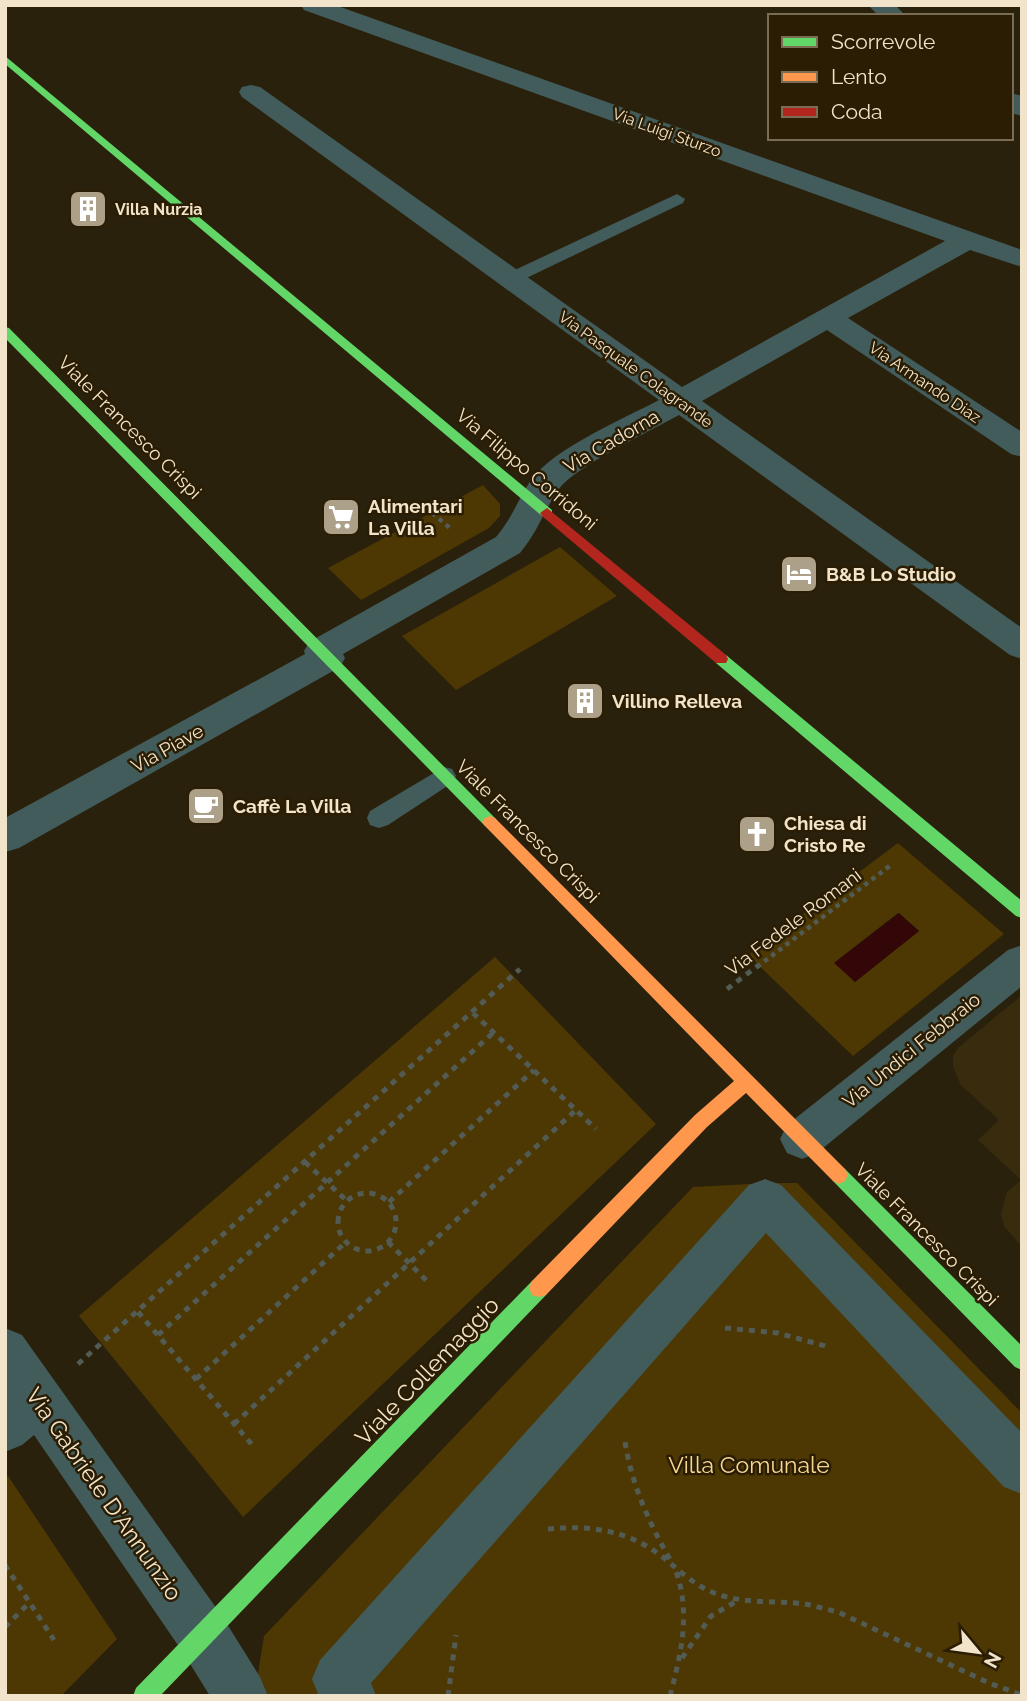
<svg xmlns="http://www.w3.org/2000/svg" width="1027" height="1701" viewBox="0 0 1027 1701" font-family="Raleway,sans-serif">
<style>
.built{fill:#392b0d}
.green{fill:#4d3804;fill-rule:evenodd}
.water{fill:#330707}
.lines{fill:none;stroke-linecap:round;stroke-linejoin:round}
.path-far1{stroke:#525c54;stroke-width:4.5;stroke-dasharray:4.5 4.5;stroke-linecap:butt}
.path{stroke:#525c54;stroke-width:5;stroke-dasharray:6 6;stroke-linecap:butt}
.lane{fill:#425c5b;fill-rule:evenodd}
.street{fill:#425c5b;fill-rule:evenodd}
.fast{fill:#63d668;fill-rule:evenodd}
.slow{fill:#ff974d;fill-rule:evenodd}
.jam{fill:#b3261e;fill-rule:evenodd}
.labels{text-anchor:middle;stroke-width:5;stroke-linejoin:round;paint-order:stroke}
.far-street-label{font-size:16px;fill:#f2e4ca;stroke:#2a1d03}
.far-poi-label{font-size:16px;font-weight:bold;fill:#f2e4ca;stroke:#2a1d03;text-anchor:start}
.street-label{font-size:19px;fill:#f2e4ca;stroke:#2a1d03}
.poi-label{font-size:19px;font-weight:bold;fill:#f2e4ca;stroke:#2a1d03;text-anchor:start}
.near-street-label{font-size:23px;fill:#f2e4ca;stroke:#2a1d03}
.near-park-label{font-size:23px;fill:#f7d691;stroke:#2a1d03}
</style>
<rect width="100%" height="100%" fill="#2a210d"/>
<path class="built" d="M1022,995V1247L1004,1226L1001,1214L1007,1192L1021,1180L978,1140L999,1120L960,1084L953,1066V1056L958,1048Z"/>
<path class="green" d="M483,485L500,504V516L489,528L361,600L328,568Z
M560,547L617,596L456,690L402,636Z
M898,843L1004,934L853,1056L748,955ZM898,913L919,931L855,982L835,962Z
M495,957L656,1124L243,1517L79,1316Z
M768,1183H797L1022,1413V1696H242L257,1680L264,1636L693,1187Z
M8,1476L117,1639L61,1696H5V1478Z"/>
<path class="water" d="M899,913L919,931L855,982L834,963Z"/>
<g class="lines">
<path class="path-far1" d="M432,513L450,528
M757,967L891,865"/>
<path class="path" d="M727,989L759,965
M473,1013L596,1129
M305,1162L348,1202
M338 1222a29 29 0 1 1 58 0a29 29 0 1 1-58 0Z
M389,1202L534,1070
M388,1242L430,1284
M138,1312L254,1447
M725,1328L778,1333L829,1347
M158,1335L493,1033
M78,1364L520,969
M196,1379L346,1242
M234,1424L576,1110
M625,1442C632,1486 650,1525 672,1563
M548,1529C591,1525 629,1530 664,1558C680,1571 696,1587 717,1594C742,1603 770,1601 796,1603C811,1604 824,1609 838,1612L989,1683L1022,1695
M5,1565L54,1640
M5,1627L30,1602
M682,1658L711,1616L737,1601
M448,1696L456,1635
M670,1696C681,1653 691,1614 676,1571"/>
<path class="lane" d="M677,194L685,199L683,203L516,283L510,284L501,279L504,275Z
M444,767L452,769L456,776L452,783L388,825L379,828L370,825L367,818L370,811Z"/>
<path class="street" d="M301,5H335L1022,250V267L970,250L848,318L1022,432V457L1011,454L827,330L702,401L1022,628V659L1010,655L679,415C652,430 575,467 559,489C544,510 539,530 520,553L343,654L345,658L340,667L19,848L5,852V818L305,654L304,651L309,642L496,537C514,517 522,488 537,473C564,444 623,419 659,400L242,97L239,92L242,87L251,85L260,87L682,387L945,241L304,10Z
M868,5H895L906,16H879Z
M1011,93L1022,96V116L1011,113Z
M1022,945V986L817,1153L802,1159L787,1153L780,1139L787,1125L1008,950Z
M765,1179L781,1185L1022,1433V1494L1004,1487L766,1233L371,1683L376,1696H319L312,1679L320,1660L749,1185Z
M5,1328L22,1335L222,1616L260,1677L268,1696H210L184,1654L34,1435L22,1445L5,1452Z"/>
<path class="fast" d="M5,56L552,510V516H542L5,64Z
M5,327L9,328L495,818L498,822L495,826H485L5,338Z
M721,654L726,655L1022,901V918L1016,916L716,663L714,659Z
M839,1166L845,1169L1022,1346V1370L1015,1367L833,1181L830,1175L833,1169Z
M539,1279L546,1281L549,1288L546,1295L160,1696H133L136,1688L532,1281Z"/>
<path class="slow" d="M490,816L495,818L845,1169L848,1175L845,1181L839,1184L833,1181L746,1093L707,1127L546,1295L539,1297L532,1295L529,1288L532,1281L695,1115L734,1081L485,826L482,822L485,818Z"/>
<path class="jam" d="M547,508L726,655L728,659L726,663H716L542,516L540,513Z"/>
</g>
<defs>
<symbol id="building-square" viewBox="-11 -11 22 22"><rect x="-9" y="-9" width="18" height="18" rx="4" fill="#aca088" stroke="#2a1d03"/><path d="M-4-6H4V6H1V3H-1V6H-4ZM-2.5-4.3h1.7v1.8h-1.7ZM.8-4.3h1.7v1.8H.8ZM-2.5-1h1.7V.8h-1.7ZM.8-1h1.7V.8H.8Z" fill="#fff"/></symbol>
<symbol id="supermarket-square" viewBox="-11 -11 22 22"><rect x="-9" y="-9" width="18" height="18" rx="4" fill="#aca088" stroke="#2a1d03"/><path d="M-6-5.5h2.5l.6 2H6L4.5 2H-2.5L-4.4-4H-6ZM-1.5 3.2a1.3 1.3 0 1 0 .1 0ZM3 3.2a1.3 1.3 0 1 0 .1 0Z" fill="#fff"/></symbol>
<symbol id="hotel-square" viewBox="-11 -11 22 22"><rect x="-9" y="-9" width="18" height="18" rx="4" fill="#aca088" stroke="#2a1d03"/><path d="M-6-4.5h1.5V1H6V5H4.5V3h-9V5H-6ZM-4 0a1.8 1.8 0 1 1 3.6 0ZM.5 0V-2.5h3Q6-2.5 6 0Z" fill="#fff"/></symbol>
<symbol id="cafe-square" viewBox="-11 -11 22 22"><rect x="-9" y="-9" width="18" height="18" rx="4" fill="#aca088" stroke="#2a1d03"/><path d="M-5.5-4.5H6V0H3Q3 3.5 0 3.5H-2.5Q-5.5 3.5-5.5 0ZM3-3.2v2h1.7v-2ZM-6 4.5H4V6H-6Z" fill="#fff"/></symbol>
<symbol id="church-square" viewBox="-11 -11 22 22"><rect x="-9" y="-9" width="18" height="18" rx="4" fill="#aca088" stroke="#2a1d03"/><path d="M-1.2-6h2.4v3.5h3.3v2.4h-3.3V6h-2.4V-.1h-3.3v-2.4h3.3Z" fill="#fff"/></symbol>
</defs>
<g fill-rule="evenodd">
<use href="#building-square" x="66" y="187" width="44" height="44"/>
<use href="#supermarket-square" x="319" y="495" width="44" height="44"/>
<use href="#hotel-square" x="777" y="552" width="44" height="44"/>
<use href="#building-square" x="563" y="679" width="44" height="44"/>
<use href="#cafe-square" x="184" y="784" width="44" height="44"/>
<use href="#church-square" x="735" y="812" width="44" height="44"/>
</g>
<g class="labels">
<g class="far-street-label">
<text transform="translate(667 132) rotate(20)" y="6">Via Luigi Sturzo</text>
<text transform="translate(636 369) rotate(36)" y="6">Via Pasquale Colagrande</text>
<text transform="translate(925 382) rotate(34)" y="6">Via Armando Diaz</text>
</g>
<g class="far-poi-label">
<text x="115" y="215">Villa Nurzia</text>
</g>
<g class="street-label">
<text transform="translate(130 427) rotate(45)" y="7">Viale Francesco Crispi</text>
<text transform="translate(611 441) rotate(-30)" y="7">Via Cadorna</text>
<text transform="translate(527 469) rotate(40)" y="7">Via Filippo Corridoni</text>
<text transform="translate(167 748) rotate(-29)" y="7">Via Piave</text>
<text transform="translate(528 831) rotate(45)" y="7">Viale Francesco Crispi</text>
<text transform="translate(793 922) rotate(-37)" y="7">Via Fedele Romani</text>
<text transform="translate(911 1050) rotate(-39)" y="7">Via Undici Febbraio</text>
<text transform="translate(927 1234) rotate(45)" y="7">Viale Francesco Crispi</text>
</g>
<g class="poi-label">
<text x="368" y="513">Alimentari<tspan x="368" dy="22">La Villa</tspan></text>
<text x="826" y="581">B&amp;B Lo Studio</text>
<text x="612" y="708">Villino Relleva</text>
<text x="233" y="813">Caffè La Villa</text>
<text x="784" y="830">Chiesa di<tspan x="784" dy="22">Cristo Re</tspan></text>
</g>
<g class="near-street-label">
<text transform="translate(427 1371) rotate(-46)" y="8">Viale Collemaggio</text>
<text transform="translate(104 1494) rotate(55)" y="8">Via Gabriele D'Annunzio</text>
</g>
<g class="near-park-label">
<text x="749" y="1473">Villa Comunale</text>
</g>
</g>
<rect width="1027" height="1701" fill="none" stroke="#f2e4ca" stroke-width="14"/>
<rect x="768" y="14" width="245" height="126" fill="#2a1d03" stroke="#7a6d53" stroke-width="2"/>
<rect x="782" y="37" width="35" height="10" fill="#63d668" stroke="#7a6d53" stroke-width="2"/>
<text x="831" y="49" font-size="21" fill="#f2e4ca">Scorrevole</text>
<rect x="782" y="72" width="35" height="10" fill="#ff974d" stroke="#7a6d53" stroke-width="2"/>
<text x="831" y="84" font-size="21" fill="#f2e4ca">Lento</text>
<rect x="782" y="107" width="35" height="10" fill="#b3261e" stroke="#7a6d53" stroke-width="2"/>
<text x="831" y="119" font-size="21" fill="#f2e4ca">Coda</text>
<g transform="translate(978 1652) rotate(119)" stroke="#2a1d03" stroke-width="5" paint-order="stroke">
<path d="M0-5L12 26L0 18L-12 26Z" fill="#f2e4ca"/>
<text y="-10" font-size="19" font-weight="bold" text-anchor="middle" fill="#f2e4ca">N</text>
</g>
</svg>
